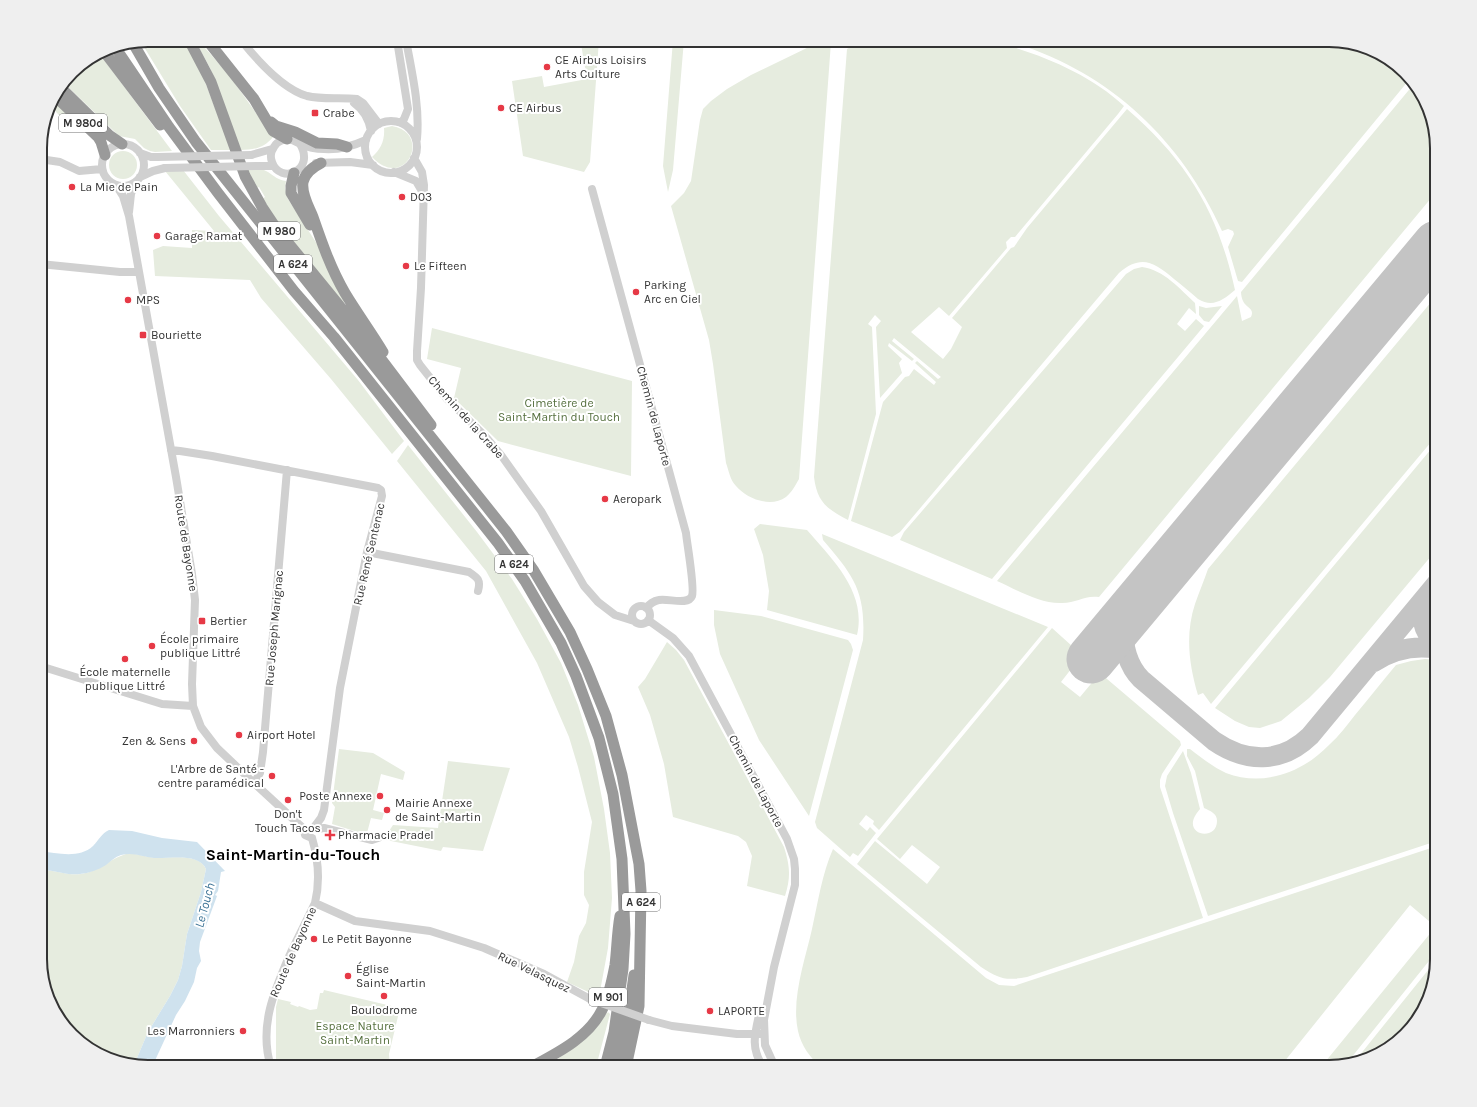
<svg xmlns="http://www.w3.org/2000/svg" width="1477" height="1107" viewBox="0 0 1477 1107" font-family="Karla,sans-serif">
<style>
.green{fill:#e6ecdf}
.water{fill:#cfe2ee}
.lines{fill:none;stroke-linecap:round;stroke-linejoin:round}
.taxiway{stroke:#c4c4c4;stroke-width:20}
.runway{stroke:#c4c4c4;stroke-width:49}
.minor{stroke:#d0d0d0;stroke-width:8}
.highway{stroke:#9a9a9a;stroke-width:11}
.minor-bridge{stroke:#d0d0d0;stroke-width:8}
.poi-dot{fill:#e63946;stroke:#fff;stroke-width:1.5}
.labels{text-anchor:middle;stroke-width:4;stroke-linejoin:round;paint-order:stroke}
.shield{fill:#fff;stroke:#707070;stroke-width:1}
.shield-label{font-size:11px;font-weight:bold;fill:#333}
.poi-label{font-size:12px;fill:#333;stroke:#fff;text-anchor:start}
.park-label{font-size:12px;fill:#56703f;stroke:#fff}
.street-label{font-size:12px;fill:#333;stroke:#fff}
.water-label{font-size:13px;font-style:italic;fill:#3f7597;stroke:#fff}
.district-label{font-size:16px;font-weight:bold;fill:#000;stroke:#fff}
.rim{fill:none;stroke:#333;stroke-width:2}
</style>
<rect width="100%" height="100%" fill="#fff"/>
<path class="green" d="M148,40H185L196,58L231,150H211L180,106L141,42Z
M195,40H198L229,75L273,137C264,148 254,150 240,150L210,68Z
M599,40L590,162L584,172L523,156L512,81L542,76L544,87L587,79L581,44Z
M673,40H684L673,170L668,192L663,166Z
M872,40H988C1035,52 1088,72 1124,106L1118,114L1015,237H1011L1006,242L1007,248L949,316L939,307L911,332L943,359L951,349L962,327L952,318L1011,248L1014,247L1027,228L1127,109C1187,161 1218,212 1235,290C1223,300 1213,308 1198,299C1190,292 1182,285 1174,279C1154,262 1141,254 1119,273L900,532L892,537L851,521L883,402L905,377L909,376L914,369L934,385L936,382L915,363L917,361L938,379L941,377L894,338L892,341L914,359L912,361L889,343L888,346L902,359L899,363L902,373L880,398L876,327L881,321L875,315L868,324L872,327L876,414L848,520C827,509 817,502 814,477L847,49L854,45Z
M1004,40H1329L1364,46L1395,63L1409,80L1242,282L1238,281L1228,247L1234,234L1233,231L1228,229L1222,231C1180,137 1105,68 1004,40Z
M831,42L799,479C795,486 792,492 786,497C771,508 747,499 736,486C730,480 729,471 726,463L713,364L709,340L671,206L684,193L691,181L700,120L703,109L711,101L727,89L751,75L811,46Z
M99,53L105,61L172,151L155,152L150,151L144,148L135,139L119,136L64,83L77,67Z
M1413,85L1426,100L1437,148V191L1099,597C1084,595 1077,603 1062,603C1040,604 1017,590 997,581L1237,296L1242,321L1251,317C1255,308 1246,308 1243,301C1242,299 1241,295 1241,292Z
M52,99L75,121L70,126L50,106Z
M392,126C433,133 405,192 372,157C381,149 385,140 384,128Z
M109 165a14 14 0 1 1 28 0a14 14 0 1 1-28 0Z
M247,168C255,168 261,168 268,172C274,176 278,180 286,181L285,188L288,199L319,247L346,301L343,303L275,218L262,199L265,197L259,187L256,188Z
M183,170L219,216L358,380L404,441L392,454L331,379L261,298L250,280L155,276L153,250L163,246L192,248V230L214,231L165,171Z
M1142,267C1164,270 1180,289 1195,303L1196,314L1189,308L1177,324L1185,331L1196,319L1204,326L992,579L900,540L904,532L1126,274L1134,269Z
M1437,295V435L1211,704L1203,693L1198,695C1189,665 1185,634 1195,604C1199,592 1204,581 1208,569Z
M1199,306L1206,308L1222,306L1209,322L1204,321L1199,315Z
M432,328L632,381L631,476L498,441L454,398L461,368L427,359Z
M1437,442V549L1330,677L1309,698L1281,721L1260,728L1249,727L1235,721L1215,708Z
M408,445L477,532L512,579L537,619L561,663L578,705L594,757L604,809L610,853L612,898L608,948L599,997L567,982L574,962L579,936L586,923L589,905L584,895V872L592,822L578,767L569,737L537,663L486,571L397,461Z
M760,524L807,530C832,559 867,592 857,635L767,610L769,591L763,555L754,529Z
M822,534L1048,627L879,830L873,824L874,821L866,815L859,824L867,831L870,827L876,833L858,856L853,853L850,857L817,828L815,822L863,640C866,591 853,575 823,540Z
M714,610L761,616L848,640L851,644L853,650L809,816L759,740L720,654L714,625Z
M1052,628L1082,655L1061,682L1080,697L1100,673L1180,741L1181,745L1162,774L1160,780V787L1203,918L1027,977C1005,981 1000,979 981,967L857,864L875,841L927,884L940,867L912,845L900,859L877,839Z
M667,642L676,650L684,660L784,847C790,866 791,877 785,896L747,886L752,856L746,842L738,836L673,817L664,764L650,715L638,687L645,679Z
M1425,659L1437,660V841L1208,916L1173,813L1165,786L1167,776L1183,751L1191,773L1200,809C1177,835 1217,843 1217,821C1217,813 1210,811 1204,808L1195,771L1187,756V749H1190C1202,758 1213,767 1226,773C1263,787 1302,773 1329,745C1339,736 1347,725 1355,715C1369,698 1382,682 1396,665L1411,661Z
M339,749L373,753L405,772L403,780L381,774L373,810L384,813L382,820L371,818L367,833H361L332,824L335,807L332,803Z
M448,761L510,768L483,851L443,847L441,851L386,840L385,837L393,825L438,828Z
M1437,846V919L1430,922L1410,905L1280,1067H821C810,1058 801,1045 798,1031C791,999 805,960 812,929C818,902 822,874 833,849L986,978L999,985L1014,986Z
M130,853C137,854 143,856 149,857C164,860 198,851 206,869L201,892L187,934L182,966L178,980L170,996L148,1032L134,1065L113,1061L82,1044L51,1007L40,966V870C54,869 67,876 81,874C101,871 111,857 130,853Z
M1437,925V951L1347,1063L1329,1067H1321Z
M1437,959L1431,994L1414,1025L1376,1056L1355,1061Z
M324,990L400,1008L389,1054L390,1067H337V1063L302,1061L301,1067H279L276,1064V1007L278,999L291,1002L290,1004L298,1007L299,1006L310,1010L317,1009L320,993H323Z
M608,1012L610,1014L596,1067H541L559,1058L584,1040Z"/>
<path class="water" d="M109,830L132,831L162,838L197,842L225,871L221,872L218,891L215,895L217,896L200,942L199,951L201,961L197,968L194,982L185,1001L176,1015L152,1067L134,1065L148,1032L170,996L178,980L182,966L187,934L201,892L206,869C199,852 168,859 154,858C142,857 134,852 121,855C115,857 111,861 106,865C98,870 89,873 80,874C66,876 54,869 40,870V851C57,853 79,859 93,846C99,840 101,834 109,830Z"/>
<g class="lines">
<path class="taxiway" d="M1427,596C1418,613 1422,632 1437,645
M1121,624C1124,644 1126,664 1141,679L1214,741C1246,763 1281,764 1310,736L1437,583
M1374,662C1393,650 1415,645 1437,649"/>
<path class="runway" d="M1091,659L1437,245"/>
<path class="minor" d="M241,40C257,60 283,89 307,96C323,100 341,97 357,99L363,103L379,124
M397,40L408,109L404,119L401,123
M406,40C412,73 420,106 417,139
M354,103C364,110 369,120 371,131
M365 147a26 26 0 1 1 52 0a26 26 0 1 1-52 0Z
M300,144C316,171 280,185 272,162C270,157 271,151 274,147C277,141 285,138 292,140C295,141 298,143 300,144C307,147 317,149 324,149C339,150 353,146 366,140
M102 165a21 21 0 1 1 42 0a21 21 0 1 1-42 0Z
M140,153L151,157H157
M251,155L272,149
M414,158L422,172L424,185L421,288L417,351V360L420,365L447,399L485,436L501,455L541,511L584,586L598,602L615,615L634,621
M40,159L60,162L79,171L102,169
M316,163L350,162L373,165
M258,166H273
M394,172L416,181L423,193
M140,177L153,171L165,168
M116,185L123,196L129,216L176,477L192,574L195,600L192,684L193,706L201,727L217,748L254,783L304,829L305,835L312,838
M592,189L686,533C687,544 695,588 692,596C688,606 668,598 659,600C653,601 650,604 646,608
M129,212L131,194L135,183
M40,264L120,272H139
M171,450L180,451L212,456L378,488L381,490L382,496L367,552L340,688L324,810L321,818L315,826
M367,552L469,572C478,578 481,580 478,591
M632 615a9 9 0 1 1 18 0a9 9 0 1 1-18 0Z
M648,620L673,638L689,656L787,839L794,859L795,869V885L774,967L764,1020L765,1045L775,1067
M40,666L162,704L193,706
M254,783L260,773L263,752L287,470
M317,829L324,828L372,840L378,838
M315,903L355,921L430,931L484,948L544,974L590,999
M760,1011C755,1033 750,1047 763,1067
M649,1020L672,1026L737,1034H764
M271,1067C258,1026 275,989 291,952C299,936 307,919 315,903C320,882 318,858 312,838"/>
<path class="highway" d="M189,40L211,82L245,176L262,207L276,228L360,331L431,425
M207,40L254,99L273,131L287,139
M133,43L159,88L196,142L506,531L534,571L570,632L587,669L606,716L622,775L639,864L641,891L639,1006L626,1067
M115,47L169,127L218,193L294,291L334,337L498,543L525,581L561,643L576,676L599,738L613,794L622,859L625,934L623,969L614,1032L605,1067
M103,50L160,125
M61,88L109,135L122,144
M55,96L98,137L101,142L105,155
M271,122L276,126L295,132L317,143L337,144L347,147
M321,163C313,167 305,173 303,182C301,194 309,207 313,217C322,243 331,269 345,293C357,313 371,332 383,352
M294,173L291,186V193L310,225
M531,1067C557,1053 588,1038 602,1010C609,997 612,980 615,965C617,949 617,933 620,916
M616,1067L630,1004L634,975"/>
<path class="minor-bridge" d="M157,157L251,155
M165,168L258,166
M590,999L649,1020"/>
</g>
<g class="poi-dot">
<circle cx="547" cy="67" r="4"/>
<circle cx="501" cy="108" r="4"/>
<rect x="311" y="109" width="8" height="8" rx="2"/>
<circle cx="72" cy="187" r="4"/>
<circle cx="402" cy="197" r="4"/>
<circle cx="157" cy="236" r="4"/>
<circle cx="406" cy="266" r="4"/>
<circle cx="636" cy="292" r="4"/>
<circle cx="128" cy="300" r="4"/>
<rect x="139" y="331" width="8" height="8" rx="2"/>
<circle cx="605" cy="499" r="4"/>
<rect x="198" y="617" width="8" height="8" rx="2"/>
<circle cx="152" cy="646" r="4"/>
<circle cx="125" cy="659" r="4"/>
<circle cx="239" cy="735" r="4"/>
<circle cx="194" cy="741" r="4"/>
<circle cx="272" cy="776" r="4"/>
<circle cx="380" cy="796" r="4"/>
<circle cx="288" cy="800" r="4"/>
<circle cx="387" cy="810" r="4"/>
<path d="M328 829h4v4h4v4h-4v4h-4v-4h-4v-4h4z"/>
<circle cx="314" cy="939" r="4"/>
<circle cx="348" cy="976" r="4"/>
<circle cx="384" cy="996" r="4"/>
<circle cx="710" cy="1011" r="4"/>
<circle cx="243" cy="1031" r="4"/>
</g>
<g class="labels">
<g class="shield">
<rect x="59" y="114" width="48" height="18" rx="3"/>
<rect x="258" y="222" width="42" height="18" rx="3"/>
<rect x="274" y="255" width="38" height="18" rx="3"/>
<rect x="495" y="555" width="38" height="18" rx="3"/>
<rect x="622" y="893" width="38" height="18" rx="3"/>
<rect x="589" y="988" width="38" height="18" rx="3"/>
</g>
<g class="shield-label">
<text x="83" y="127">M 980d</text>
<text x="279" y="235">M 980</text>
<text x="293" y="268">A 624</text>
<text x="514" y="568">A 624</text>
<text x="641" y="906">A 624</text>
<text x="608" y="1001">M 901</text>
</g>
<g class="poi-label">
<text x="555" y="64">CE Airbus Loisirs<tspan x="555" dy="14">Arts Culture</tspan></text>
<text x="509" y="112">CE Airbus</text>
<text x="323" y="117">Crabe</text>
<text x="80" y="191">La Mie de Pain</text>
<text x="410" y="201">D03</text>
<text x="165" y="240">Garage Ramat</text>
<text x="414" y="270">Le Fifteen</text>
<text x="644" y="289">Parking<tspan x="644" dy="14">Arc en Ciel</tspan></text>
<text x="136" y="304">MPS</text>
<text x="151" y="339">Bouriette</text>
<text x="613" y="503">Aeropark</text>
<text x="210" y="625">Bertier</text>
<text x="160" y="643">École primaire<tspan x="160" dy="14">publique Littré</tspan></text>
<text x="125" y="676" text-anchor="middle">École maternelle<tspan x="125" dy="14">publique Littré</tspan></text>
<text x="247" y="739">Airport Hotel</text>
<text x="186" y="745" text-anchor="end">Zen &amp; Sens</text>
<text x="264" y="773" text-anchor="end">L'Arbre de Santé -<tspan x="264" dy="14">centre paramédical</tspan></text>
<text x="372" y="800" text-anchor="end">Poste Annexe</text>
<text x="395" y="807">Mairie Annexe<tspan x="395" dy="14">de Saint-Martin</tspan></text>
<text x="288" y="818" text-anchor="middle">Don't<tspan x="288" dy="14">Touch Tacos</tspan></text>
<text x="338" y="839">Pharmacie Pradel</text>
<text x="322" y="943">Le Petit Bayonne</text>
<text x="356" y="973">Église<tspan x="356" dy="14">Saint-Martin</tspan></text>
<text x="384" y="1014" text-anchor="middle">Boulodrome</text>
<text x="718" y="1015">LAPORTE</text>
<text x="235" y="1035" text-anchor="end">Les Marronniers</text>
</g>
<g class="park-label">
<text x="559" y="407">Cimetière de<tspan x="559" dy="14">Saint-Martin du Touch</tspan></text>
<text x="355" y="1030">Espace Nature<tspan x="355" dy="14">Saint-Martin</tspan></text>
</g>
<g class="street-label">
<text transform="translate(654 416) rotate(75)" y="4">Chemin de Laporte</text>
<text transform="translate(466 417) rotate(48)" y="4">Chemin de la Crabe</text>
<text transform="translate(186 543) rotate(81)" y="4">Route de Bayonne</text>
<text transform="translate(369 554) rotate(-77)" y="4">Rue René Sentenac</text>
<text transform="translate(274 628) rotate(-85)" y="4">Rue Joseph Marignac</text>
<text transform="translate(756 781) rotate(62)" y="4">Chemin de Laporte</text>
<text transform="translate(293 952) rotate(-66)" y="4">Route de Bayonne</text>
<text transform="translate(534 972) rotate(26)" y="4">Rue Velasquez</text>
</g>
<g class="water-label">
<text transform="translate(204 905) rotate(-75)" y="5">Le Touch</text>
</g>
<g class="district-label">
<text x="293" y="860">Saint-Martin-du-Touch</text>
</g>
</g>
<path d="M0 0H1477V1107H0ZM148 47H1329A101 101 0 0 1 1430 148V959A101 101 0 0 1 1329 1060H148A101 101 0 0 1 47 959V148A101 101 0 0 1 148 47Z" fill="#efefef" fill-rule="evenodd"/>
<path class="rim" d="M148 47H1329A101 101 0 0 1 1430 148V959A101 101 0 0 1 1329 1060H148A101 101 0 0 1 47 959V148A101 101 0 0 1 148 47Z"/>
</svg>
